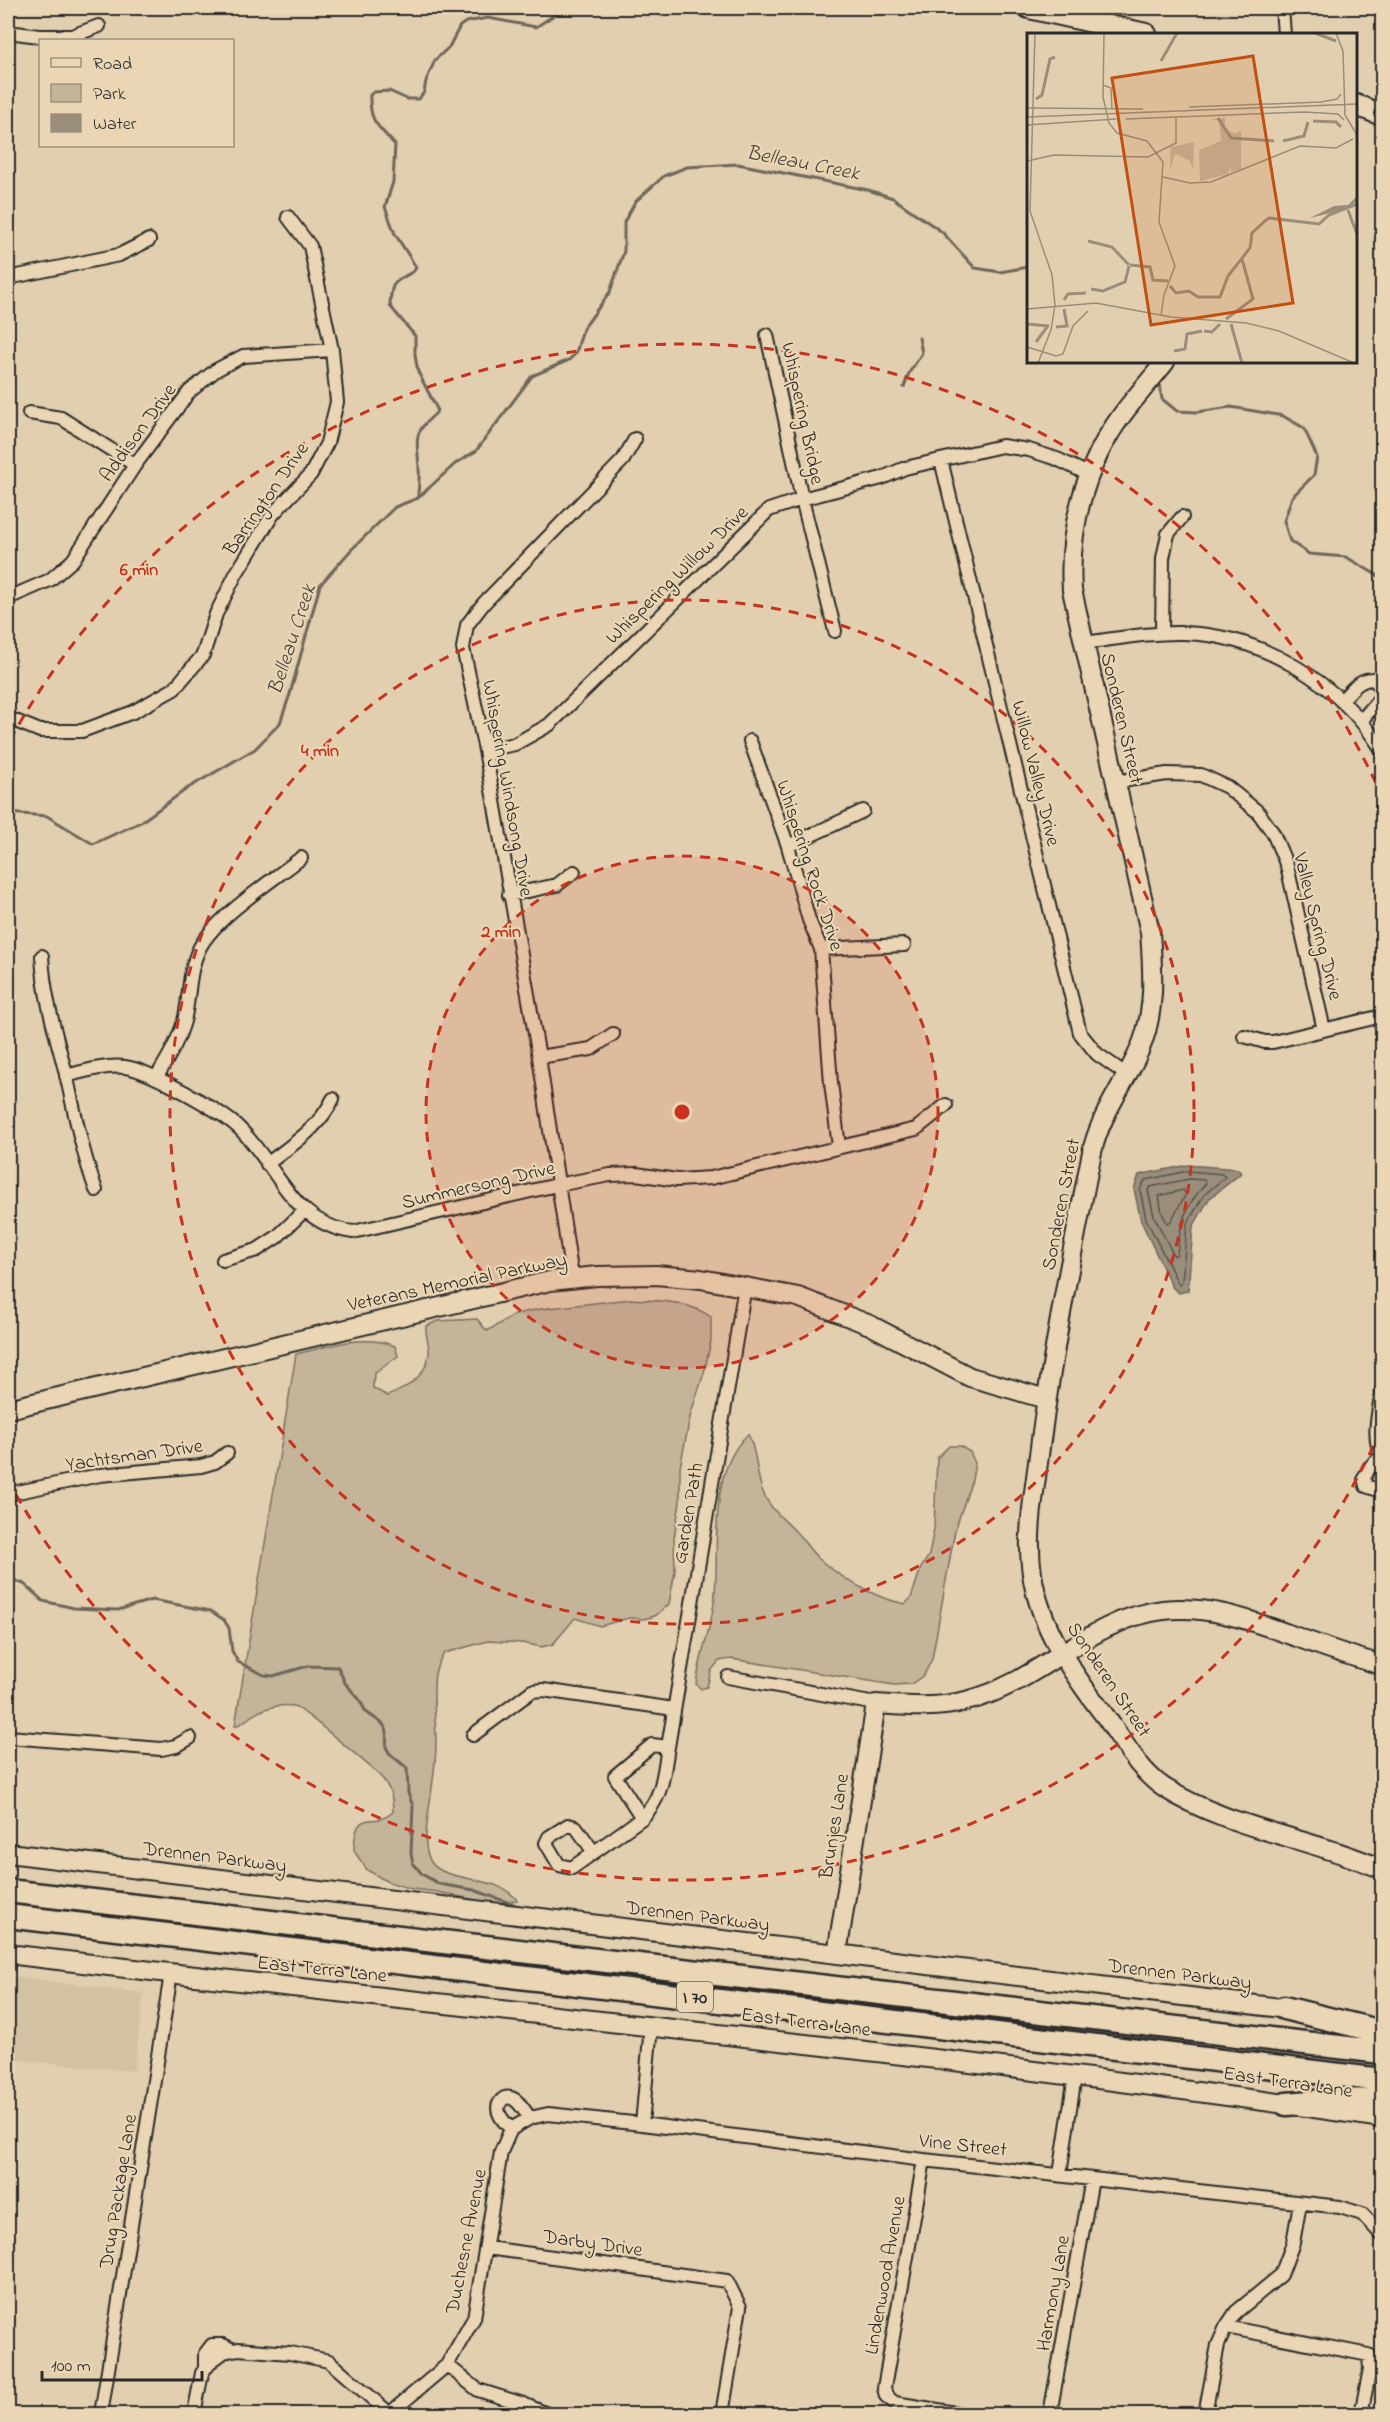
<svg xmlns="http://www.w3.org/2000/svg" width="1390" height="2422" viewBox="0 0 1390 2422" font-family="'Indie Flower',sans-serif">
<style>
.built{fill:#d3c1a4}
.green{fill:#c4b499;stroke:#787062;stroke-width:1.5}
.water{fill:#9a8e7a;stroke:#6e665a;stroke-width:1.5}
.lines{fill:none;stroke-linecap:round;stroke-linejoin:round}
.shore{stroke:#57534b;stroke-width:1.5}
.stream{stroke:#6e665a;stroke-width:3}
.street-casing{stroke:#2b2b2b;stroke-width:16}
.secondary-casing{stroke:#2b2b2b;stroke-width:22}
.primary-casing{stroke:#2b2b2b;stroke-width:24}
.highway-casing{stroke:#2b2b2b;stroke-width:27}
.street{stroke:#ead6b4;stroke-width:12}
.secondary{stroke:#ead6b4;stroke-width:18}
.primary{stroke:#ead6b4;stroke-width:20}
.highway{stroke:#ead6b4;stroke-width:22}
.ring{fill:none;stroke:#c8321e;stroke-width:3;stroke-dasharray:10 8}
.labels{text-anchor:middle;stroke-width:4.5;stroke-linejoin:round;paint-order:stroke}
.shield{fill:#ead6b4;stroke:#645e54;stroke-width:1.5}
.shield-label{font-size:18px;font-weight:bold;fill:#2b2b2b}
.street-label{font-size:20px;fill:#2b2b2b;stroke:#ead6b4}
.water-label{font-size:21px;font-style:italic;fill:#47443f;stroke:#ead6b4}
.inset-river{fill:none;stroke:#9a8e7a;stroke-width:3}
.inset-road{fill:none;stroke:#998d7a;stroke-width:1.5}
.view{fill:#c25012;fill-opacity:0.15;stroke:#c25012;stroke-width:3}
.inset-edge{fill:none;stroke:#2b2b2b;stroke-width:3}
.centre{fill:#c8321e;stroke:#ead6b4;stroke-width:3}
.ring-label{font-size:18px;text-anchor:middle;font-weight:bold;fill:#c8321e;stroke:#ead6b4;stroke-width:4.5;stroke-linejoin:round;paint-order:stroke}
</style>
<rect width="100%" height="100%" fill="#e2cfaf"/>
<filter id="ink" filterUnits="userSpaceOnUse"><feTurbulence type="fractalNoise" baseFrequency=".0167" numOctaves="2"/><feDisplacementMap in="SourceGraphic" scale="12" xChannelSelector="R" yChannelSelector="G"/><feConvolveMatrix kernelMatrix="1 2 1 2 8 2 1 2 1" color-interpolation-filters="sRGB"/></filter>
<g filter="url(#ink)">
<path class="built" d="M8,1976L144,1993L134,2071L8,2059Z"/>
<path class="green" d="M631,1299C660,1301 686,1300 711,1317V1341L704,1373L691,1413L680,1467V1502L674,1537L675,1571L669,1604L655,1616L644,1619L629,1618L600,1626L575,1618L553,1644L542,1647L522,1643L488,1641L445,1653C439,1659 437,1665 435,1674C432,1697 436,1719 436,1743C436,1768 431,1792 428,1816C426,1831 423,1849 431,1862C446,1884 496,1873 517,1900L497,1904L484,1902L438,1892L412,1889L388,1882L367,1870L354,1851C355,1804 373,1830 393,1812C393,1799 391,1789 382,1778C375,1770 300,1707 294,1706C279,1704 263,1708 250,1717C245,1721 242,1724 235,1726L296,1354C327,1347 363,1333 395,1346L398,1356L374,1374L373,1388L387,1396C406,1389 426,1376 429,1354C430,1345 425,1336 426,1326L438,1321L477,1319L487,1331L516,1314L540,1309Z
M748,1434C758,1453 755,1473 763,1492C770,1510 783,1518 795,1531C804,1540 810,1551 819,1559C842,1579 875,1598 905,1604L911,1598L921,1568L929,1555L934,1529L937,1458L949,1446H960L970,1452L975,1463L972,1480L955,1530L932,1659L924,1675L911,1684L894,1685L731,1659L719,1661L711,1671L707,1687L701,1689L696,1684C700,1657 710,1630 714,1603C721,1549 705,1475 748,1434Z"/>
<path class="water" d="M1188,1165L1238,1169L1241,1173L1209,1199L1193,1227L1188,1291L1179,1293L1172,1287L1141,1221L1134,1189L1139,1175Z"/>
<g class="lines">
<path class="shore" d="M1188,1171L1222,1174L1225,1177L1204,1195L1187,1224L1182,1282L1179,1285L1146,1219L1140,1190L1145,1180Z
M1189,1179L1204,1180L1206,1183C1184,1208 1180,1222 1177,1254L1174,1256L1154,1216L1148,1190L1150,1187Z
M1183,1190L1186,1194L1171,1221L1167,1223L1162,1213L1159,1196Z"/>
<path class="stream" d="M1159,382L1162,399L1177,411L1197,412L1231,407L1283,416L1304,428L1317,457L1314,475L1292,497L1284,521L1290,541L1309,554L1346,557L1382,578
M904,387L909,373L922,353L919,338
M418,498C418,488 420,478 419,469C418,439 410,436 436,413L437,409L418,372L415,355V336L390,306C391,280 394,283 414,271L416,267L395,234L385,207L393,182L395,145C379,126 369,123 370,95L374,92L389,91L407,99H419L424,92L426,81L435,60L449,47L460,26L466,22L488,18L536,27L565,8
M8,813L47,816L93,844L141,822L188,788L255,749L280,723L290,694L320,585L351,550L395,507L418,498L455,464L476,451L532,376L569,360L576,353L583,329L610,292L624,251V222L636,201L664,176L687,167L738,164L868,190L893,198L942,232L975,268L1000,272L1028,267
M8,1578L24,1584L43,1601L74,1608L118,1610L152,1600L211,1611L224,1620L229,1628L232,1651L238,1662L264,1675L273,1676L308,1666L338,1667L345,1683L359,1699L366,1712L383,1724L387,1731L386,1747L390,1754L407,1768L408,1793L413,1806L411,1854L413,1863L422,1874L439,1884L474,1890L524,1908"/>
<defs>
<path id="street" d="M1282,8L1284,34
M8,32L39,36H72L99,26
M8,278L119,255L149,240
M767,335L802,499L835,631
M29,413L61,418L135,465
M941,460L1080,1033L1097,1054L1127,1075
M8,598L50,580L73,560L135,465L189,392L216,370L243,356L332,350
M1162,633L1163,558L1168,534L1182,517
M1083,643C1116,639 1150,632 1184,633C1262,635 1341,684 1382,750
M1341,701C1351,691 1358,679 1373,679L1382,687
M8,718L40,731H82L133,712L174,689L203,655L216,614L236,574L273,514L311,474L327,443L337,402L332,350L310,246L288,217
M1361,721L1382,696
M750,741L788,846L809,920L821,949L831,1083L839,1147
M485,750L515,744L549,725L769,510L802,499L882,478L905,468L1002,446L1029,450L1057,459L1090,475
M1115,782L1167,774L1201,775L1227,787L1258,812L1273,833L1287,866L1324,1030
M788,846L863,811
M509,895L557,885L574,872
M821,949L904,945
M42,956C44,997 56,1035 66,1074C75,1114 82,1152 96,1190
M1244,1036L1265,1042H1273L1382,1016
M539,1057L591,1049L613,1034
M66,1076C85,1071 105,1065 125,1067C149,1070 224,1112 241,1130C279,1168 292,1224 353,1232L557,1185L610,1175L636,1174L677,1180L711,1178L916,1129L946,1105
M156,1078C167,1060 178,1042 184,1021C190,997 188,972 199,949C215,917 272,881 301,858
M267,1164C293,1144 319,1128 333,1099
M223,1260L257,1250L277,1237L304,1211
M572,1277L539,1057L485,750L463,648L467,625L484,603L623,460L635,439
M1382,1390C1379,1412 1371,1436 1382,1457
M1382,1456L1369,1468L1364,1478L1366,1486L1375,1489L1382,1487
M8,1494L100,1475L201,1466L215,1462L227,1453
M728,1677L876,1704
M473,1735L532,1691L543,1690L674,1709
M8,1737L161,1749L176,1746L190,1738
M668,1747L652,1745L615,1776L642,1818C663,1797 663,1776 668,1747L745,1286
M593,1851L576,1827L568,1825L549,1837L546,1843L559,1865L572,1868L642,1818
M642,2124L651,2026
M511,2129C504,2122 492,2110 502,2100C504,2098 507,2097 511,2098C519,2100 525,2112 530,2118
M924,2160L884,2388L886,2396L895,2403L962,2414
M1060,2174L1075,2076
M487,2248L727,2281L740,2307L722,2414
M1226,2327L1236,2312L1281,2275L1293,2243L1300,2203
M447,2365L478,2390L523,2404L547,2414
M205,2369V2354L212,2345H223L233,2350
M101,2414L171,1974
M194,2414L202,2373L209,2363L224,2352L238,2349L290,2353L329,2361L390,2414
M389,2414L447,2365L474,2318L501,2152L511,2129L530,2118L548,2114L642,2124L924,2160L1340,2207L1362,2214L1382,2235
M1050,2414L1092,2179
M1205,2414L1218,2345L1226,2327L1369,2355L1370,2369L1361,2414"/>
<path id="secondary" d="M1165,362C1151,380 1135,397 1122,415C1085,465 1068,529 1072,590L1150,932C1153,973 1156,1013 1139,1051C1124,1085 1100,1115 1092,1152C1072,1252 1052,1353 1039,1455C1034,1495 1026,1535 1032,1574C1040,1628 1073,1674 1105,1716C1122,1739 1139,1771 1163,1787C1229,1829 1312,1838 1382,1869
M8,1409L550,1281L597,1276L656,1275L701,1279L798,1297L870,1325L970,1377L1046,1399
M8,1853L1297,2010
M8,1954C466,2010 926,2050 1382,2118
M837,1954L876,1704C906,1706 936,1709 966,1701C1038,1684 1088,1619 1163,1610C1209,1605 1250,1620 1291,1635C1321,1646 1352,1657 1382,1665"/>
<path id="primary" d="M1029,8L1146,34
M1356,105L1382,115"/>
<path id="highway" d="M8,1891L1382,2052
M8,1916L1382,2080
M1284,2008L1382,2032
M1286,2104L1325,2101L1382,2100"/>
</defs>
<use href="#street" class="street-casing"/>
<use href="#secondary" class="secondary-casing"/>
<use href="#primary" class="primary-casing"/>
<use href="#highway" class="highway-casing"/>
<use href="#street" class="street"/>
<use href="#secondary" class="secondary"/>
<use href="#primary" class="primary"/>
<use href="#highway" class="highway"/>
</g>
</g>
<circle cx="682" cy="1112" r="256" fill="#c8321e" fill-opacity=".12"/>
<g class="ring">
<circle cx="682" cy="1112" r="256"/>
<circle cx="682" cy="1112" r="512"/>
<path d="M1381 1430A768 768 0 0 1 10 1484M10 740A768 768 0 0 1 1381 794"/>
</g>
<g class="labels">
<rect class="shield" x="677" y="1982" width="36" height="30" rx="4.5"/>
<g class="shield-label">
<text x="695" y="2003">I 70</text>
</g>
<g class="street-label">
<text transform="translate(804 413) rotate(78)" y="7">Whispering Bridge</text>
<text transform="translate(137 432) rotate(-54)" y="7">Addison Drive</text>
<text transform="translate(265 498) rotate(-55)" y="7">Barrington Drive</text>
<text transform="translate(676 574) rotate(-44)" y="7">Whispering Willow Drive</text>
<text transform="translate(1123 718) rotate(77)" y="7">Sonderen Street</text>
<text transform="translate(1037 773) rotate(76)" y="7">Willow Valley Drive</text>
<text transform="translate(509 788) rotate(80)" y="7">Whispering Windsong Drive</text>
<text transform="translate(811 865) rotate(72)" y="7">Whispering Rock Drive</text>
<text transform="translate(1319 926) rotate(76)" y="7">Valley Spring Drive</text>
<text transform="translate(478 1184) rotate(-13)" y="7">Summersong Drive</text>
<text transform="translate(1060 1204) rotate(-79)" y="7">Sonderen Street</text>
<text transform="translate(457 1281) rotate(-12)" y="7">Veterans Memorial Parkway</text>
<text transform="translate(134 1454) rotate(-8)" y="7">Yachtsman Drive</text>
<text transform="translate(687 1513) rotate(-80)" y="7">Garden Path</text>
<text transform="translate(1110 1679) rotate(56)" y="7">Sonderen Street</text>
<text transform="translate(833 1826) rotate(-81)" y="7">Brunjes Lane</text>
<text transform="translate(215 1856) rotate(7)" y="7">Drennen Parkway</text>
<text transform="translate(698 1915) rotate(7)" y="7">Drennen Parkway</text>
<text transform="translate(322 1968) rotate(6)" y="7">East Terra Lane</text>
<text transform="translate(1180 1973) rotate(7)" y="7">Drennen Parkway</text>
<text transform="translate(806 2021) rotate(7)" y="7">East Terra Lane</text>
<text transform="translate(1288 2081) rotate(8)" y="7">East Terra Lane</text>
<text transform="translate(963 2144) rotate(6)" y="7">Vine Street</text>
<text transform="translate(117 2191) rotate(-81)" y="7">Drug Package Lane</text>
<text transform="translate(465 2241) rotate(-79)" y="7">Duchesne Avenue</text>
<text transform="translate(593 2242) rotate(8)" y="7">Darby Drive</text>
<text transform="translate(884 2275) rotate(-80)" y="7">Lindenwood Avenue</text>
<text transform="translate(1052 2293) rotate(-80)" y="7">Harmony Lane</text>
</g>
<g class="water-label">
<text transform="translate(803 162) rotate(11)" y="7">Belleau Creek</text>
<text transform="translate(291 639) rotate(-72)" y="7">Belleau Creek</text>
</g>
</g>
<g transform="translate(1027 33)">
<rect width="330" height="330" fill="#e2cfaf"/>
<path d="M198,85V95L208,101L214,98V136L204,139V134L201,141L173,148L172,117L194,108L192,88L184,86ZM167,109L166,136L163,128L148,121L143,137L144,114Z" fill="#c4b499"/>
<path d="M330,163V168L316,177L283,185L307,173L321,172Z" fill="#9a8e7a"/>
<path class="inset-river" d="M288,0L309,8M134,28L150,0M9,66L15,62L23,26L28,24M191,85L204,105L247,108M286,88L309,89L314,94M256,108L277,103L281,89M321,177L330,201M61,208L85,214L102,232M103,232L123,234L126,247L141,248M143,253L149,260L162,258L171,264H193L201,243L223,215L225,200L238,188L242,185L292,191L302,182L330,171M64,256L76,258L98,249L102,233M37,267L41,261L59,260M199,286L226,266L215,226M0,291L22,293M204,291L215,330M29,294L40,293L37,276M177,298L185,299L193,291M9,309L20,294M147,318L158,316L160,301L175,298"/>
<path class="inset-road" d="M8,0L3,178L25,242L28,272L24,297L11,330M77,0L76,64L82,90L90,100L120,108L136,129L132,189L148,233L137,262L134,283M309,0L316,18L318,82L330,102M76,52L84,55L85,76M162,74L294,69L310,66L314,61M0,75L116,76M0,84L330,71M99,86L277,79L311,81L317,87M0,92L89,86M0,128L27,122L121,124L149,110V84M136,144L163,150L184,149L273,113L309,115L326,106M0,276L69,270L144,284L219,290L252,298L327,330M0,314L29,323L36,321L46,293L61,278"/>
<path class="view" d="M226,23L266,270L124,292L85,45Z"/>
<rect width="330" height="330" class="inset-edge"/>
</g>
<circle cx="682" cy="1112" r="9" class="centre"/>
<g class="ring-label">
<text x="139" y="575">6 min</text>
<text x="320" y="756">4 min</text>
<text x="501" y="937">2 min</text>
</g>
<rect width="1390" height="2422" fill="none" stroke="#ead6b4" stroke-width="30"/>
<rect x="15" y="15" width="1360" height="2392" fill="none" stroke="#2b2b2b" stroke-width="2" filter="url(#ink)"/>
<rect x="39" y="39" width="195" height="108" fill="#ead6b4" stroke="#9e927d" stroke-width="1.5"/>
<rect x="51" y="58" width="30" height="9" fill="#ead6b4" stroke="#9e927d" stroke-width="1.5"/>
<text x="93" y="69" font-size="18" fill="#2b2b2b">Road</text>
<rect x="51" y="84" width="30" height="18" fill="#c4b499" stroke="#9e927d" stroke-width="1.5"/>
<text x="93" y="99" font-size="18" fill="#2b2b2b">Park</text>
<rect x="51" y="114" width="30" height="18" fill="#9a8e7a" stroke="#9e927d" stroke-width="1.5"/>
<text x="93" y="129" font-size="18" fill="#2b2b2b">Water</text>
<path d="M42 2371v9h160v-9" fill="none" stroke="#2b2b2b" stroke-width="3"/>
<text x="51" y="2371" font-size="18" fill="#2b2b2b" stroke="#ead6b4" stroke-width="4.5" paint-order="stroke">100 m</text>
</svg>
